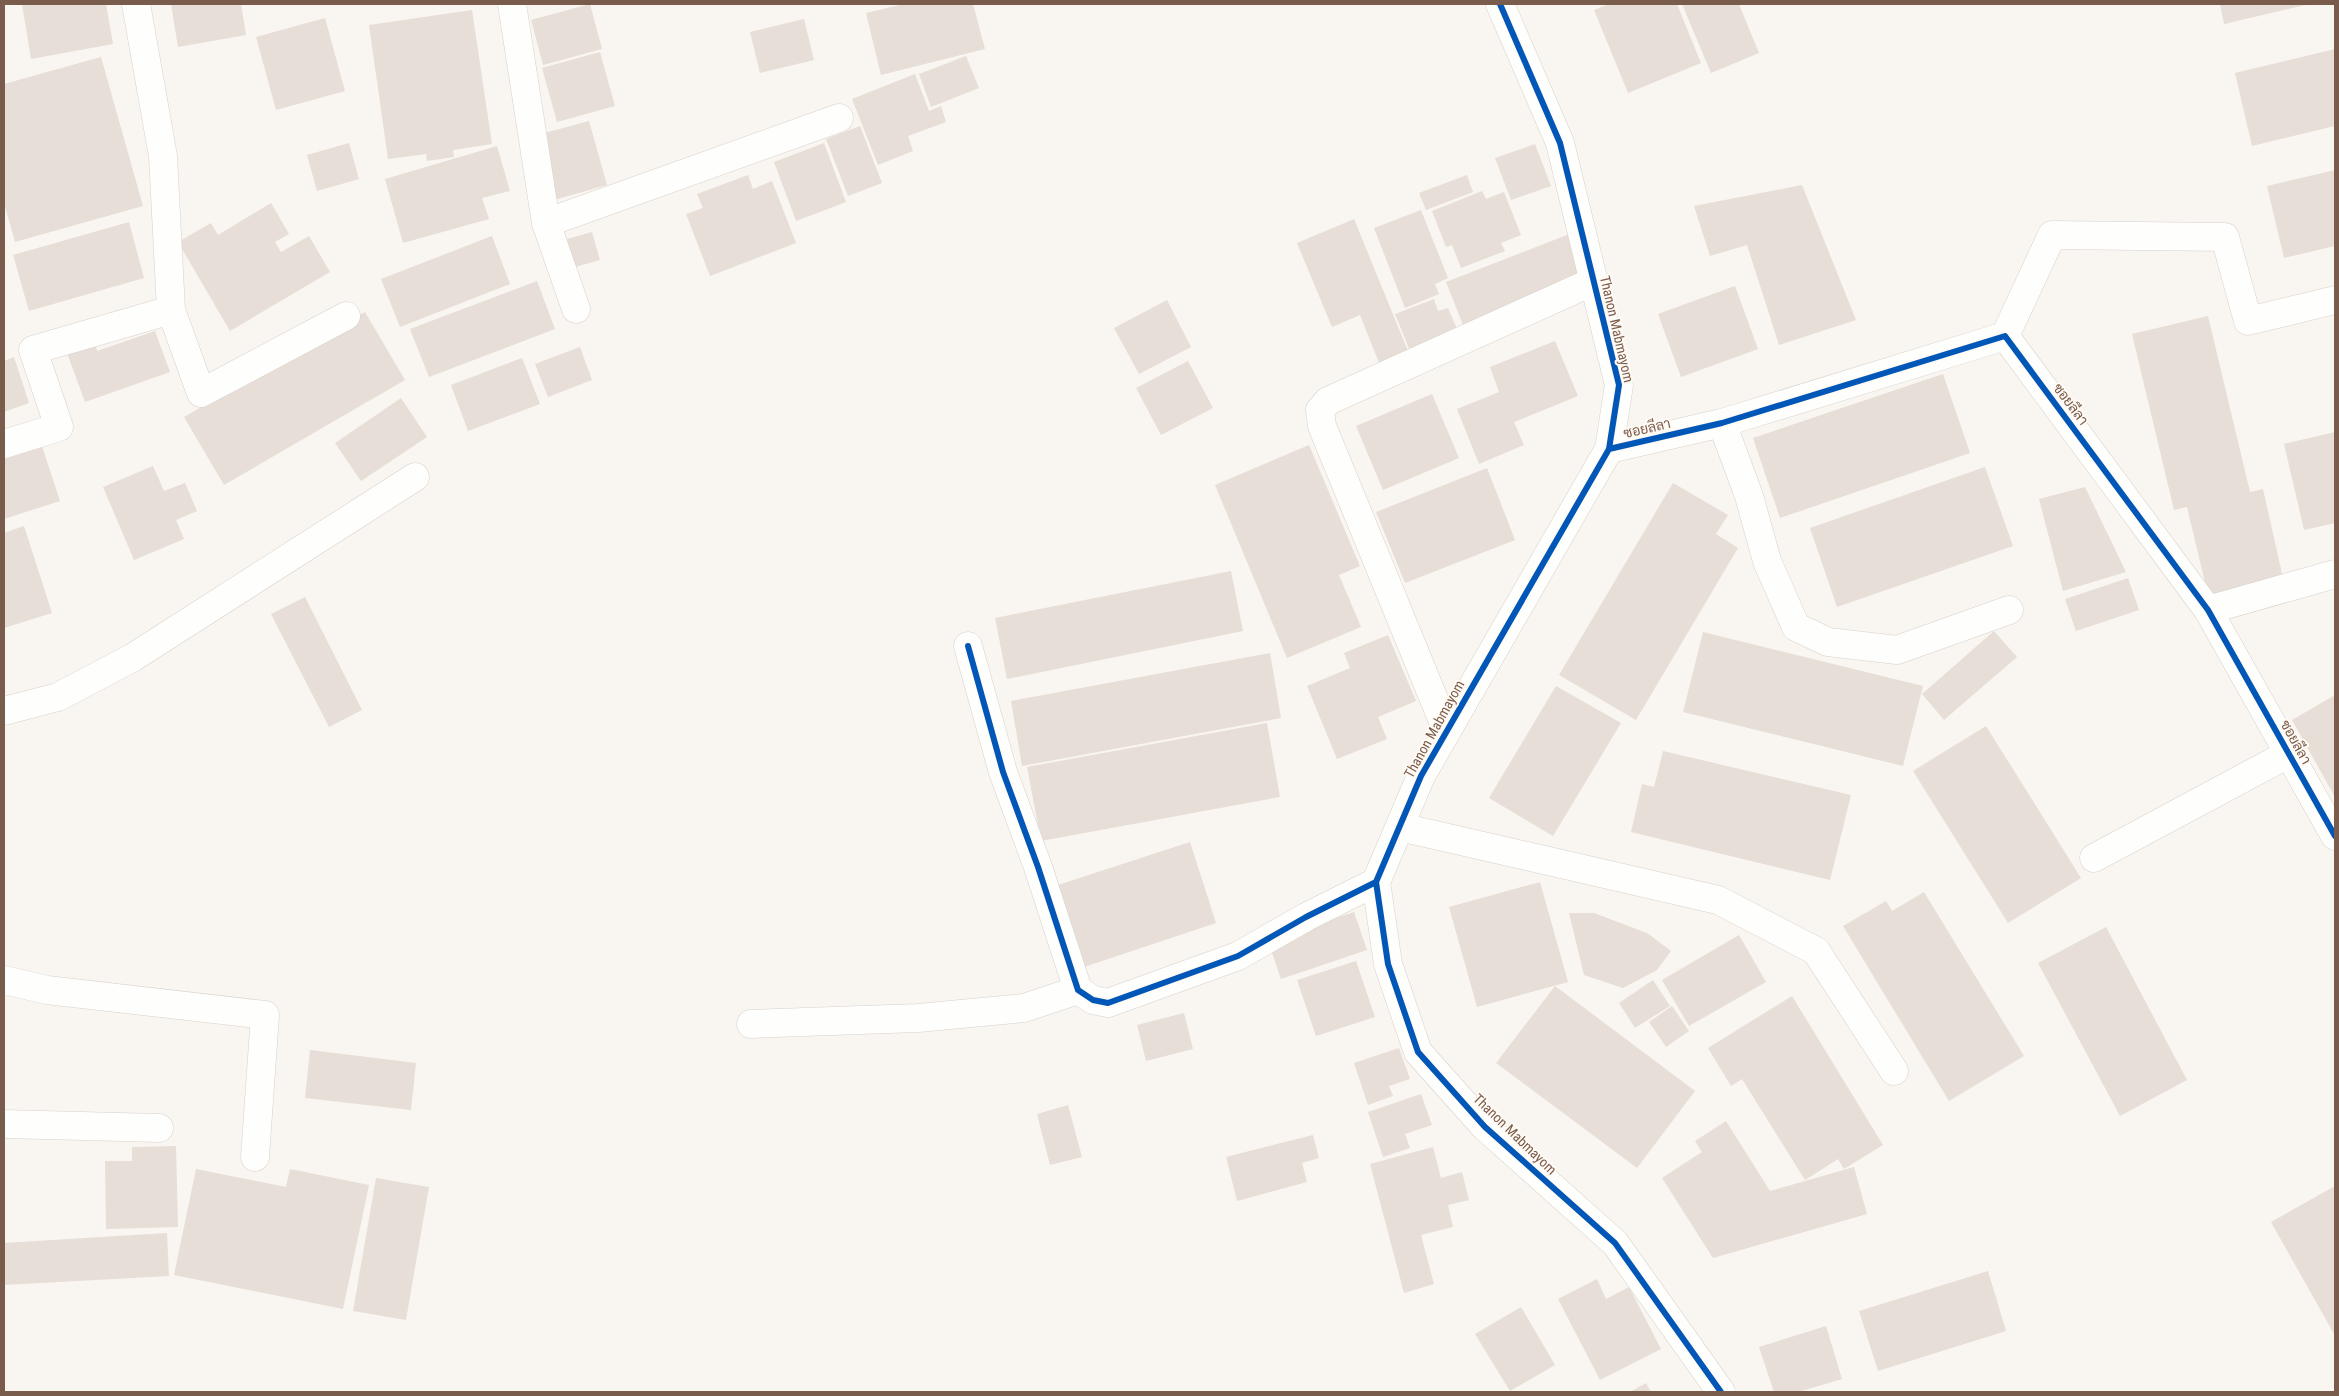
<svg xmlns="http://www.w3.org/2000/svg" width="2339" height="1396" viewBox="0 0 2339 1396" font-family="'Roboto Condensed',Sarabun,sans-serif">
<style>
.building{fill:#e6ded7}
.lines{fill:none;stroke-linecap:round;stroke-linejoin:round}
.street-casing{stroke:#d7d1cb;stroke-width:29}
.street{stroke:#fefefd;stroke-width:28}
.cycleway-casing{stroke:#fffaf3;stroke-width:9}
.cycleway{stroke:#0057b8;stroke-width:6}
.labels{text-anchor:middle;stroke-width:4;stroke-linejoin:round;paint-order:stroke}
.street-label{font-size:14px;fill:#7a5c4d;stroke:#fffaf3}
</style>
<rect width="100%" height="100%" fill="#f9f5f0"/>
<path class="building" d="M22,4H106L113,44L31,59Z
M171,4H241L246,35L178,47Z
M590,4L602,49L543,65L531,20Z
M904,4H973L985,49L881,75L866,13Z
M1609,4H1677L1701,63L1628,93L1594,10Z
M1682,4H1739L1759,53L1711,73Z
M2220,4H2310L2224,24Z
M472,10L492,144L453,150L454,157L427,161L426,154L388,159L369,25Z
M325,18L345,91L276,110L256,37Z
M804,19L814,60L760,73L750,32Z
M2335,49V126L2252,146L2235,73Z
M600,52L615,106L557,122L542,68Z
M966,56L979,88L931,107L919,74Z
M101,57L143,206L15,242L4,203V84Z
M915,74L929,111L941,106L946,122L908,136L913,151L878,165L852,99Z
M589,121L607,185L554,200L537,135Z
M860,126L882,183L848,196L826,139Z
M349,143L359,179L317,191L307,155Z
M824,143L846,202L796,221L774,162Z
M1535,144L1551,186L1511,200L1495,158Z
M497,146L510,191L482,198L489,219L403,243L385,179Z
M2335,170V246L2284,258L2267,186Z
M748,175L753,189L772,181L796,243L710,276L686,214L703,208L697,194Z
M1467,175L1473,192L1426,210L1419,193Z
M1802,185L1856,320L1779,345L1747,245L1710,256L1694,206Z
M1482,191L1486,199L1504,192L1521,235L1501,243L1505,251L1461,268L1452,245L1446,247L1432,211Z
M271,203L289,234L275,242L281,252L309,236L330,272L230,331L178,242L211,223L218,235Z
M1421,210L1448,278L1435,284L1439,294L1405,308L1374,228Z
M1354,219L1410,356L1381,368L1360,315L1332,327L1297,243Z
M129,222L144,278L29,311L13,255Z
M592,232L600,260L568,269L560,241Z
M1572,233L1591,281L1465,330L1446,282Z
M492,236L510,284L400,327L381,279Z
M537,281L555,329L429,377L410,329Z
M1735,286L1758,349L1681,377L1658,314Z
M1434,299L1438,311L1448,308L1460,336L1412,356L1395,314Z
M1167,300L1191,347L1139,374L1114,328Z
M365,312L405,380L224,485L184,417Z
M2208,316L2250,492L2263,489L2283,578L2208,595L2187,507L2174,510L2132,334Z
M155,331L170,372L85,402L67,353L95,343L97,351Z
M1555,341L1578,396L1514,422L1524,445L1479,464L1457,409L1499,392L1490,367Z
M580,347L592,380L548,397L535,364Z
M14,357L29,403L4,412V361Z
M522,358L540,404L468,431L451,385Z
M1188,361L1213,408L1161,435L1136,388Z
M1943,374L1970,453L1780,518L1753,438Z
M1432,394L1459,458L1383,490L1356,426Z
M401,398L427,437L361,481L335,443Z
M2335,432V523L2304,530L2284,444Z
M41,443L60,501L4,519V455Z
M1309,445L1360,566L1339,575L1361,627L1287,658L1215,485Z
M153,466L164,491L185,483L197,511L176,520L184,539L134,560L103,487Z
M1985,467L2013,546L1837,607L1810,528Z
M1487,468L1515,540L1405,583L1376,512Z
M1673,483L1728,515L1716,534L1738,548L1636,720L1559,675Z
M2085,487L2126,572L2063,591L2039,499Z
M24,526L52,613L4,628V533Z
M1231,571L1243,631L1007,679L995,618Z
M2128,578L2139,610L2076,631L2065,599Z
M305,597L362,710L329,727L271,614Z
M1994,631L2017,657L1944,720L1922,694Z
M1703,632L1923,686L1903,766L1683,712Z
M1388,635L1416,701L1378,717L1387,739L1337,759L1307,686L1350,668L1344,653Z
M1270,653L1281,718L1022,766L1011,701Z
M1556,686L1621,723L1553,836L1489,798Z
M2335,695V797L2292,720Z
M1267,723L1280,797L1041,841L1027,767Z
M1986,726L2081,878L2008,923L1913,771Z
M1663,751L1851,795L1830,880L1631,832L1642,784L1654,787Z
M1190,842L1216,923L1084,967L1058,885Z
M1540,882L1568,982L1477,1007L1449,907Z
M1924,892L2024,1056L1949,1101L1843,926L1886,901L1892,911Z
M1354,912L1367,950L1281,979L1268,941Z
M1569,913H1594L1647,933L1671,951L1657,970L1623,988L1584,975Z
M2106,927L2187,1080L2120,1116L2038,963Z
M1739,935L1766,982L1689,1026L1662,980Z
M1356,961L1375,1017L1316,1036L1297,980Z
M1653,980L1670,1006L1635,1028L1619,1003Z
M1555,986L1695,1091L1637,1168L1496,1063Z
M1792,996L1883,1145L1844,1169L1838,1159L1805,1180L1742,1079L1731,1086L1708,1048Z
M1672,1006L1689,1031L1666,1047L1649,1022Z
M1184,1013L1193,1049L1146,1061L1137,1025Z
M1399,1048L1410,1079L1389,1086L1393,1096L1368,1105L1354,1063Z
M310,1050L416,1063L411,1110L305,1098Z
M1421,1094L1432,1125L1405,1134L1410,1148L1383,1157L1368,1112Z
M1068,1105L1082,1157L1050,1165L1037,1114Z
M1726,1121L1770,1191L1854,1167L1867,1214L1713,1258L1662,1178L1702,1152L1695,1141Z
M1313,1135L1319,1158L1302,1163L1307,1182L1237,1201L1226,1157Z
M176,1146L178,1227L106,1229L105,1161H132V1147Z
M1433,1147L1441,1178L1462,1172L1469,1200L1448,1205L1453,1227L1421,1235L1434,1284L1404,1293L1370,1164Z
M196,1169L286,1187L290,1169L369,1185L343,1309L174,1275Z
M376,1178L429,1187L406,1320L353,1311Z
M2335,1186V1333L2334,1334L2271,1222Z
M167,1233L169,1276L4,1285V1243Z
M1988,1271L2006,1331L1878,1371L1859,1311Z
M1597,1279L1606,1299L1629,1287L1661,1349L1600,1380L1558,1299Z
M1521,1307L1555,1365L1510,1391L1475,1334Z
M1826,1326L1842,1379L1798,1392H1774L1759,1347Z
M1646,1383L1651,1392H1630Z"/>
<g class="lines">
<defs>
<path id="street" d="M136,4L163,156L171,310L201,393L346,316
M512,4L546,223L576,309
M1500,4L1560,143L1619,385L1609,449L1421,776L1376,882L1388,964L1418,1052L1485,1127L1615,1243L1721,1392
M546,223L839,118
M2005,336L2052,235L2225,237L2248,321L2335,300
M1722,423L1749,496L1767,561L1796,627L1828,642L1897,650L2009,610
M4,444L59,427L33,350L171,310
M1609,449L1722,423L2005,336L2208,610L2335,836
M2208,610L2335,574
M968,646L1003,772L1038,867L1078,990L1093,1000L1108,1003L1238,956L1306,917L1376,882
M4,711L58,697L132,658L415,477
M1447,731L1322,426L1320,410L1328,401L1594,281
M1400,827L1718,900L1816,951L1894,1071
M2094,858L2288,754
M4,980L47,990L265,1015L255,1157
M751,1024L918,1018L1024,1008L1078,990
M4,1124L159,1128"/>
</defs>
<use href="#street" class="street-casing"/>
<use href="#street" class="street"/>
<defs>
<path id="cycleway" d="M1500,4L1560,143L1619,385L1609,449L1421,776L1376,882L1388,964L1418,1052L1485,1127L1615,1243L1721,1392
M1609,449L1722,423L2005,336L2208,610L2335,836
M968,646L1003,772L1038,867L1078,990L1093,1000L1108,1003L1238,956L1306,917L1376,882"/>
</defs>
<use href="#cycleway" class="cycleway-casing"/>
<use href="#cycleway" class="cycleway"/>
</g>
<g class="labels">
<g class="street-label">
<text transform="translate(1617 329) rotate(77)" y="5">Thanon Mabmayom</text>
<text transform="translate(2071 404) rotate(53)" y="5">ซอยลีลา</text>
<text transform="translate(1647 428) rotate(-13)" y="5">ซอยลีลา</text>
<text transform="translate(1434 729) rotate(-61)" y="5">Thanon Mabmayom</text>
<text transform="translate(2296 742) rotate(61)" y="5">ซอยลีลา</text>
<text transform="translate(1515 1134) rotate(44)" y="5">Thanon Mabmayom</text>
</g>
</g>
<rect width="2339" height="1396" fill="none" stroke="#7a5c4d" stroke-width="10"/>
</svg>
